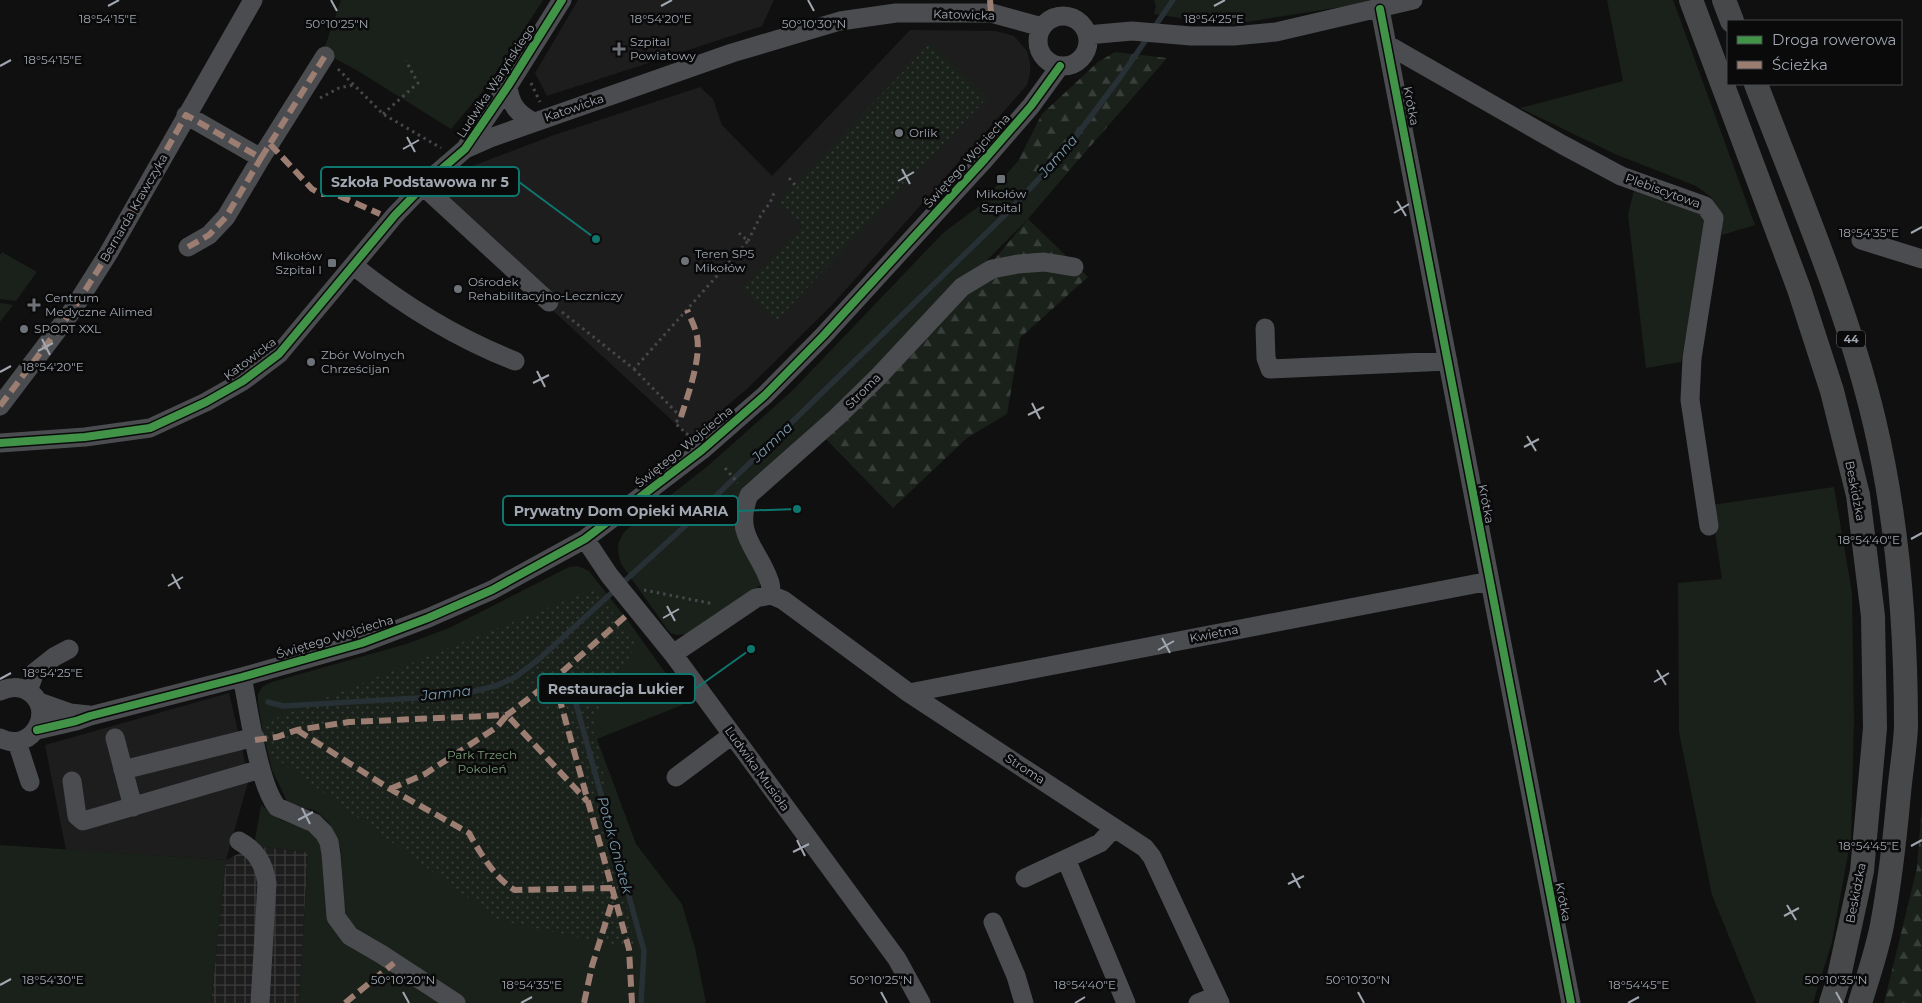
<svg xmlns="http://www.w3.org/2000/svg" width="1922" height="1003" viewBox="0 0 1922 1003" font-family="Montserrat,sans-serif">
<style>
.built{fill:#1d1d1e}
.industrial{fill:url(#industrial-grid)}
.green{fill:#1a201a}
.forest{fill:url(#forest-firs)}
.park{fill:url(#park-dots)}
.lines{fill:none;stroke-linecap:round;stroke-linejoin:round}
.stream{stroke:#273034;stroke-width:5.5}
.path{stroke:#46474a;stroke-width:3;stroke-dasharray:2.5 4;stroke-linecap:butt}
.minor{stroke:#4a4c4f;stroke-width:19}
.major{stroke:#47484a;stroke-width:24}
.quiet{stroke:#9b7d72;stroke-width:6;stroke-dasharray:12 6;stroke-linecap:butt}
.cycleway-casing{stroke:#0a0a0b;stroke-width:11}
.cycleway{stroke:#419447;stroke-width:8}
.ticks{fill:none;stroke:#a1a7b1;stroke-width:2}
.poi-dot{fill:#6e7279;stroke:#0a0a0b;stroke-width:2}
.labels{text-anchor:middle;stroke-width:5;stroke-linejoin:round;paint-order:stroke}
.shield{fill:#0a0a0b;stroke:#74787f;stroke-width:1}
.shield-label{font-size:11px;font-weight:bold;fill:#a1a7b1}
.street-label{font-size:12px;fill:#a1a7b1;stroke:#0a0a0b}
.poi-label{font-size:12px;fill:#a1a7b1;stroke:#0a0a0b;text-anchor:start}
.park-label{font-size:12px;fill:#799c78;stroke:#0a0a0b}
.water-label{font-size:14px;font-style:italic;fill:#7899ac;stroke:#0a0a0b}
.ticks-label{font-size:12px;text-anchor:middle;fill:#a1a7b1;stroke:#0a0a0b;stroke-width:5;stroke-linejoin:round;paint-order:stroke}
.leader{fill:none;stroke:#0f766e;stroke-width:2}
.callout-dot{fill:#0f766e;stroke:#0a0a0b;stroke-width:2}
.callout{fill:#0a0a0b;stroke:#0f766e;stroke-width:2}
.callout-label{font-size:14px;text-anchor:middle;font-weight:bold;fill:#a1a7b1}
</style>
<defs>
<pattern id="industrial-grid" width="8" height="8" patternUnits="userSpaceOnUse" patternTransform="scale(1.25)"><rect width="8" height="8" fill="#1d1d1e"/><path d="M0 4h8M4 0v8" fill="none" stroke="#3b3b3c"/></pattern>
<pattern id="forest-firs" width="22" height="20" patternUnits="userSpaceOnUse" patternTransform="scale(1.25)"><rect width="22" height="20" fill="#1a201a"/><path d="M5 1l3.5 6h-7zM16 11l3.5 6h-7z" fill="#383e39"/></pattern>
<pattern id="park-dots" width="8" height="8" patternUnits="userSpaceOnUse" patternTransform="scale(1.25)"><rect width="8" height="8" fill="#1a201a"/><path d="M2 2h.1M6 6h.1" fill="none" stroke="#383e39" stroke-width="1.8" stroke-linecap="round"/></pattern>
</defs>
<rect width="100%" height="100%" fill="#101010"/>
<path class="built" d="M578,0H774L762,26L547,96L535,73Z
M910,30L996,31L1014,36L1027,51L1030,63V73L1027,85L833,304L748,388L690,437L436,203L475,165L554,135L700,87L713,99L722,125L772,176Z
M229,693L249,779L226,860L66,850L45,745Z"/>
<path class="industrial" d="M254,846L308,852L299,1003H211L226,860Z"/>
<path class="green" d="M341,0H543L489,84L451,129L358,71L323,52Z
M1154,0H1370L1347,6L1228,25L1154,14L1156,6Z
M1607,0H1673L1755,225L1722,235L1721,215L1711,197L1696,186L1615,154L1520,108L1623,81Z
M1018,161L1033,175L1045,166H1058L1068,172L1028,219L951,296L723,514L736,529L765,582L687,634L677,635L670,633L621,564C617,549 616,544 625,531L709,465L792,391L943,233L978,207Z
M1634,190L1699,211L1707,224L1681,362L1646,368L1628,215Z
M2,252L37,272L16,301L0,299V255Z
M0,303L13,305L0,322Z
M1834,487L1852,593L1854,720L1851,838L1832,942L1813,1003H1756L1712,895L1679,732L1678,583L1722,579L1711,505Z
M578,566L589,571L629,622L687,703L597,739L636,844L682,904L695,948L706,1003H465L365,939L346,915L343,901L341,850L336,837L328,822L316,811L288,803L272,770L262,729L258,702V694L262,687L272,682L406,644L449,628L569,567Z
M261,805L281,820L312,831L321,844L326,905L440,1003H299L308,852L254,846Z
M0,845L226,860L211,1003H0Z"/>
<path class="forest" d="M1115,52L1167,58L1068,172L1058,166H1045L1033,175L1018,161L1042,114L1098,62Z
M1028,219L1088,277L1020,338L1007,414L967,438L893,508L825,438L954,308Z
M1922,803V1003H1884L1917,868Z"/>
<path class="park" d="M930,43L987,98L776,321L742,288L803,226L779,202Z
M594,589L637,643L594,721L635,950L499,920L270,754L264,723Z"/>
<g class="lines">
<path class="stream" d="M1153,29L1173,0
M572,689L644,951L641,1003
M268,702L283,706L435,697L467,693L495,686L514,678L538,660L684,527L1005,215L1064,152L1119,79L1148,37"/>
<path class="path" d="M338,69L383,114L441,148
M531,83L540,102
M320,98L339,88L353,85
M383,114L418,83L406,61
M789,178L795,185
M748,241L762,213L770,203L774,193
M562,312L634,369L748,241L739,233
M634,369L681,417L675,423L690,437
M725,468L738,483
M644,590L714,604"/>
<path class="minor" d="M1380,9L1571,1003
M1038 41a25 25 0 1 1 50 0a25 25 0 1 1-50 0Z
M1087,35L1132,31L1191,36H1234L1276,32L1413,0
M1388,45L1563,145L1621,176L1705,206L1714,218L1692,358L1690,400L1709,526
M508,86C510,104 517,114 534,122
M186,115L261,158L325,56
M465,149L508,86L562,0
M423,186L549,302
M1861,240L1922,259
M188,247L209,235L226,217L261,158
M354,266C403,305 456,338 515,361
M1265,328L1266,358L1270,369L1448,361
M0,406L72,311L108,254L253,0
M0,443L85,437L150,428L206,402L243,381L279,354L395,215L429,180L465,149L490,138L732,53L840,21L896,13H991L1042,27
M585,539L609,575L673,654L897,959L921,1003
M771,595C771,590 771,584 769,580C757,547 733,534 749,495L837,417L878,377L962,287L992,269L1018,264L1044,262L1074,267
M673,654L756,598L771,595L783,600L909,693L1145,848L1152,857L1220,1003
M242,677C249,709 258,783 277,807L314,823L324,833L329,842L331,854L336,917L350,936L381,954L456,1003
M0,691C9,687 18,686 26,690C58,707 33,755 0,738
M28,691L35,672L54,657L69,649
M909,693L1490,581
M39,702L70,713L89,715
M37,730L76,721L90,716L242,677L362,643L428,618L492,590L585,539L702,450L765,395L823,336L985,159L1031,106L1060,66
M115,738L133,807
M17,742L30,782
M123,770L255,737
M676,777L732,735
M72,781L77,816L83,821L261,769
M239,841C257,851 264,864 267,883L260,1003
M1066,859L1126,1003
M1025,878L1100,843L1114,828
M993,922L1016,976L1024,1003
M1198,1003L1216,996"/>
<path class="major" d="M1691,0L1799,289L1832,391L1858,495L1873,616L1875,728L1862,871L1838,981L1831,1003
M1724,0L1732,21
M1756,84C1798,194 1846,304 1874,420C1898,521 1906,623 1906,727C1905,749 1901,771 1899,793C1895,837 1890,882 1882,925C1877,951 1868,977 1860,1003"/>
<path class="quiet" d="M990,0L991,13
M270,144L312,189L321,194H335L380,214
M188,247L209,235L226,217L261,158
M0,406L72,311L108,254L186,115L261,158L325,56
M681,417C688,394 703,355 696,332C694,325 690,317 687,310
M554,679L629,949L632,1003
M297,730L390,789L469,833C478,850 497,881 515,890L612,888
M255,740L277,737L297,730L349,722L507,715L554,679L627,615
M390,789L425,774L497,727L507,715L587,801
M345,1003L394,963
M584,1003L592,966L614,896"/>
<defs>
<path id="cycleway" d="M1380,9L1571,1003
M0,443L85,437L150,428L206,402L243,381L279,354L395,215L429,180L465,149L508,86L562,0
M37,730L76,721L90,716L242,677L362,643L428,618L492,590L585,539L702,450L765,395L823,336L985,159L1031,106L1060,66"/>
</defs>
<use href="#cycleway" class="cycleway-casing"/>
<use href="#cycleway" class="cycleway"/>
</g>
<path class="ticks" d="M331,0L337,11M808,0L814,11M108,6L119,0M661,6L672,0M1214,6L1225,0M0,66L11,60M407,137L415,152M403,149L419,140M902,169L910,184M898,181L914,172M1397,201L1406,216M1394,213L1409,204M1911,233L1922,227M42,339L50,355M38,351L53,343M537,371L545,387M0,372L11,366M533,383L549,375M1032,403L1040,419M1028,415L1044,407M1527,436L1536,451M1524,447L1539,439M1911,539L1922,533M172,574L180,589M168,586L183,577M667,606L675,621M663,618L679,609M1162,638L1170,653M1158,650L1174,641M1657,670L1666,685M0,679L11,673M1654,682L1669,673M302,808L310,824M298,820L313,812M797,840L805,856M1911,846L1922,840M793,852L809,844M1292,873L1300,888M1288,884L1304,876M1787,905L1796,920M1784,916L1799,908M0,985L11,979M403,992L409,1003M881,992L887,1003M1358,992L1364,1003M1836,992L1842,1003M521,1003L532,997M1075,1003L1085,997M1628,1003L1639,997"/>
<g class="poi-dot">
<path d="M616.5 41.5h5v5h5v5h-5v5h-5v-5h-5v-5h5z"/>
<circle cx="899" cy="133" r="5"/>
<rect x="996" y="174" width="10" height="10" rx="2.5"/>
<circle cx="685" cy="261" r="5"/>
<rect x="327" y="258" width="10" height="10" rx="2.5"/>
<circle cx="458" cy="289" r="5"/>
<path d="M31.5 297.5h5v5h5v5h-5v5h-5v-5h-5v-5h5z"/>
<circle cx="24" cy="329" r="5"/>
<circle cx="311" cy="362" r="5"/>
</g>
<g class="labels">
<rect class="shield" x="1837" y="330.5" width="28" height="17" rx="4"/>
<g class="shield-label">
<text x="1851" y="343">44</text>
</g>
<g class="street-label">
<text transform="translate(964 15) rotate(2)" y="4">Katowicka</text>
<text transform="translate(496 81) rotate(-57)" y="4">Ludwika Waryńskiego</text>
<text transform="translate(1411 106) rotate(79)" y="4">Krótka</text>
<text transform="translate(574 108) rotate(-19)" y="4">Katowicka</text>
<text transform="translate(967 161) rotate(-48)" y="4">Świętego Wojciecha</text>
<text transform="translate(1663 191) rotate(20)" y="4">Plebiscytowa</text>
<text transform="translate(134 208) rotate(-60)" y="4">Bernarda Krawczyka</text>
<text transform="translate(250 359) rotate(-37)" y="4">Katowicka</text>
<text transform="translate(863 391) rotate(-45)" y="4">Stroma</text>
<text transform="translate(684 447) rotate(-39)" y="4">Świętego Wojciecha</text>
<text transform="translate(1855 491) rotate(79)" y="4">Beskidzka</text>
<text transform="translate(1486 504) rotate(79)" y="4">Krótka</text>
<text transform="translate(1214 634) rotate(-11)" y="4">Kwietna</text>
<text transform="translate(335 637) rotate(-17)" y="4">Świętego Wojciecha</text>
<text transform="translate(757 769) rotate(54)" y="4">Ludwika Musioła</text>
<text transform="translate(1025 769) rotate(33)" y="4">Stroma</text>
<text transform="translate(1856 893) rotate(-79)" y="4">Beskidzka</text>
<text transform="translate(1563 902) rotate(79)" y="4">Krótka</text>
</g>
<g class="poi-label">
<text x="630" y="46">Szpital<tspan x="630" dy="14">Powiatowy</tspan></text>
<text x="909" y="137">Orlik</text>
<text x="1001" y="198" text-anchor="middle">Mikołów<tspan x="1001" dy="14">Szpital</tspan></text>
<text x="695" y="258">Teren SP5<tspan x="695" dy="14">Mikołów</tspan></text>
<text x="322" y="260" text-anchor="end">Mikołów<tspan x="322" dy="14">Szpital I</tspan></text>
<text x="468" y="286">Ośrodek<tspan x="468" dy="14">Rehabilitacyjno-Leczniczy</tspan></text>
<text x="45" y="302">Centrum<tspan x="45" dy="14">Medyczne Alimed</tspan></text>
<text x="34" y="333">SPORT XXL</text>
<text x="321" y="359">Zbór Wolnych<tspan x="321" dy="14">Chrześcijan</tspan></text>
</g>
<g class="park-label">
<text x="482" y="759">Park Trzech<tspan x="482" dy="14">Pokoleń</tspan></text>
</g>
<g class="water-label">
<text transform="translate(1058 156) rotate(-49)" y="5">Jamna</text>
<text transform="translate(772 442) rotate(-44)" y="5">Jamna</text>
<text transform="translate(446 693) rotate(-6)" y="5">Jamna</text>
<text transform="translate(615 845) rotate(75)" y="5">Potok Gniotek</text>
</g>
</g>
<g class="ticks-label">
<text x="108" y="23">18°54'15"E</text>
<text x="661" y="23">18°54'20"E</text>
<text x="1214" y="23">18°54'25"E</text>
<text x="337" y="28">50°10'25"N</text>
<text x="814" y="28">50°10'30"N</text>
<text x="53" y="64">18°54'15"E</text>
<text x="1869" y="237">18°54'35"E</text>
<text x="53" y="371">18°54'20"E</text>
<text x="1869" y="544">18°54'40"E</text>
<text x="53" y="677">18°54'25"E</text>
<text x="1869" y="850">18°54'45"E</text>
<text x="53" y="984">18°54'30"E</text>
<text x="403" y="984">50°10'20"N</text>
<text x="881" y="984">50°10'25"N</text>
<text x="1358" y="984">50°10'30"N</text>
<text x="1836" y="984">50°10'35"N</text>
<text x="532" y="989">18°54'35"E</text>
<text x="1085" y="989">18°54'40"E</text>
<text x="1639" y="989">18°54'45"E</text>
</g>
<path class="leader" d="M596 239L519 182M797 509L738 511M751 649L695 689"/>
<g class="callout-dot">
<circle cx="596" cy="239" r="5"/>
<circle cx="797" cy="509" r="5"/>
<circle cx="751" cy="649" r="5"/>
</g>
<g class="callout">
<rect x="321" y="167" width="198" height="29" rx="5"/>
<rect x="503" y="496" width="235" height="29" rx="5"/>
<rect x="538" y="674" width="157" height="29" rx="5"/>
</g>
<g class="callout-label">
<text x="420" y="187">Szkoła Podstawowa nr 5</text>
<text x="621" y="516">Prywatny Dom Opieki MARIA</text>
<text x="616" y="694">Restauracja Lukier</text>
</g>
<rect x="1727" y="20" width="175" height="65" fill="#0a0a0b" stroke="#46494d"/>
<rect x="1737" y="36" width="25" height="8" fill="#419447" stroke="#46494d"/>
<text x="1772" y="45" font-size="15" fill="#a1a7b1">Droga rowerowa</text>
<rect x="1737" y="61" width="25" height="8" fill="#9b7d72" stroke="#46494d"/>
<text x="1772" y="70" font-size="15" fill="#a1a7b1">Ścieżka</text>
</svg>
